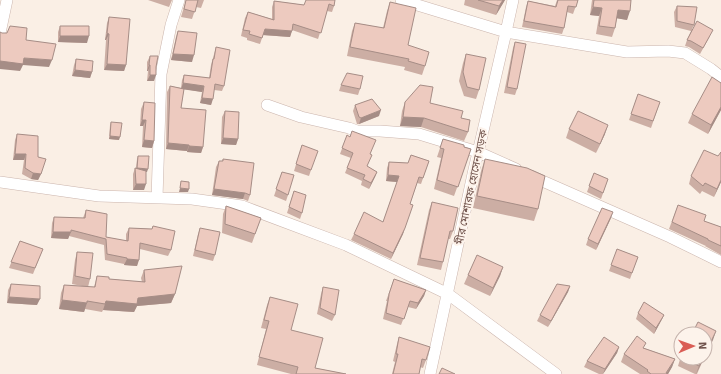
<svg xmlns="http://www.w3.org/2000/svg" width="721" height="374" viewBox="0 0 721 374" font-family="Signika,'Noto Sans Bengali',sans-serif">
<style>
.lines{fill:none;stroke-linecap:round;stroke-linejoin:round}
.street-casing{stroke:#cbb5ad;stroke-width:12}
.street{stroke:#fff;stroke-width:11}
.wall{fill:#ccaea4}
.shaded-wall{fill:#a68d86}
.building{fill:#edcabf;stroke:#a68d86}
.labels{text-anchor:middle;stroke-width:4;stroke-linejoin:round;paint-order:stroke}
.street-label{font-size:11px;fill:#71544d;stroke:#fdf3eb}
</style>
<rect width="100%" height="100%" fill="#faefe5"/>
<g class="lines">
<defs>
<path id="street" d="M401,0L506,32L627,52L668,51L685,53L711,69L721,77
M0,33L7,0
M267,105L301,117L349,128L357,131H380L419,134L478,152L516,169
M531,176L670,237L721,262
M0,182L99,196L192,199L242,206L346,245L448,294L556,374
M157,198L161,74L171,25L179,0
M430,374L473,174L506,32L513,0"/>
</defs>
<use href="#street" class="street-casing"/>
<use href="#street" class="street"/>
</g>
<path class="wall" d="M148,0H172L169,7Z
M186,0H204L201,8L196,7L192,19L181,17Z
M335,0L334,6L332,12L327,11L318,39L292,30L290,37L263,35L260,44L247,40V38L241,36L245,18L248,12L272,19V7L274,1L304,5Z
M465,0H505L496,15L464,5Z
M557,0H578L573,14L567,12L564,28L562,34L522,27L526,7L528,1L555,6Z
M592,0H631L627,20L617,18L615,28L612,37L596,34L599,16L590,15Z
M390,2L408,45L425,66L422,75L404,70L405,67L347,56L352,31L355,23L383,28L387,11Z
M677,6L694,25L692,29L710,36L700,54L689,47L685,46L687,40L691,31L675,27L674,12Z
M109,17L126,65L124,71L104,70L106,40H105L107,23Z
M60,26L87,43L58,42V32Z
M178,31L192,62L171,60L176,37Z
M515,42L517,89L515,95L504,93L513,48Z
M216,47L224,86L222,91L214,90L211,105L200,103L202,92L184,89L181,108L203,147L201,153L187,152V151L166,149L167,92L170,86L181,88L182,80L184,75L209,78L211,65Z
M466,54L479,90L476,99L464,96L459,81L463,63Z
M150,56L154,81H147L148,71H147V62Z
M76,59L92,72L90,78L72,76L74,65Z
M721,83V110L708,134L688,123L692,114Z
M341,85L360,89L358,95L339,91Z
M638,94L660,102L651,128L629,120Z
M144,102L154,141L152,148L142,147L143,126H140L141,109Z
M405,102L430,103L461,118L468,132L464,141L421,127L400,126L402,111Z
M355,105L379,116L359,124H357L353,111Z
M225,111L238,139L236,145L221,144L222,117Z
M111,122L119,140L109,139L110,125Z
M569,129L605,134L596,153L566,138Z
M17,134L38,157L41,174L38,180L31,179L22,174L24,160H13L15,140Z
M347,135L370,155L367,166L377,172L375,177L369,189L361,185L362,181L345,173L351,158L340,154Z
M443,139L471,149L454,196L434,189L441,158L437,157Z
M302,145L311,170L309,176L294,171Z
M411,155L429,161L421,184L417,183L410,204L403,234L391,259L351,240L354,234L383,222L397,182L386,181L387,168L389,162L408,163Z
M138,156L147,172H146L144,190H133V174L135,168H136L137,159Z
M223,159L250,195L248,201L243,199L212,195L216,167L219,161H222Z
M485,159L538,209L534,221L473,208L481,171Z
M282,172L288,195L286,201L274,196Z
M594,173L608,179L601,199L587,192Z
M691,176L721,182L714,197L702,191L700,194L689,184Z
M294,191L302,213L300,219L287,213Z
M432,202L453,231L450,239H448L443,262L441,270L417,265L429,210Z
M678,205L704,221L721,227V255L705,246H706L669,229Z
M226,206L261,218L252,243L222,233L223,214Z
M86,210L106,237L126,241V234L129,228L152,229L153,226L171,250L168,256L140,249L137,266L124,265V264L105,260L104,245L69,236L68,239L51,238L52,223L54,217L83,218Z
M611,218L596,250L586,245L588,239Z
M200,228L215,255L213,261L193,256L198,234Z
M20,241L43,249L33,274L9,268Z
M617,249L638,257L630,279L609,271Z
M77,252L90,279L88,287H94L97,276L109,279L142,282L141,278L144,270L175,294L171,303L137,306L134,312L103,310L102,312L85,309L84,312L59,309L61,293L64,285L82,286L72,284L75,260Z
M503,267L500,276L490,296L464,284L468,275Z
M394,279L426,290L424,296L416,309L408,307L401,325L383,319L387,301H386Z
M11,284L37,305L7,303L8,290Z
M570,286L568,292L548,327L537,321L540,315Z
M323,287L335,315L332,321L317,314L321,294Z
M270,297L315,368L346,374H291L257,365L266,329L261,328L267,305Z
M638,313L664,315L661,321L654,334L636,319Z
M399,337L426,360L423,368L420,367L419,374H392L395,362L393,361L397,344Z
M619,347L617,353L603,374H599L584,367L587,361Z
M644,348L675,359L672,367L668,374H640L621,362L624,354Z
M681,356V358H704L697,374H695L678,366Z"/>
<path class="shaded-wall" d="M503,0H505L496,15L499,6Z
M593,7L602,8L599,16L590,15Z
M618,10L630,11L627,20L615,18Z
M265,29L292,31L290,37L263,35Z
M107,33L109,34L106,40H105Z
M60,36H89L87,43L58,42Z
M173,54L194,55L192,62L171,60Z
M24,58L52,60L49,67L23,65L20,71L0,69V61Z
M107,64L126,65L124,71L104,70Z
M149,65H150L148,71H147Z
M75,70L92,72L90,78L72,76Z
M150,75H156L154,81H147Z
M183,83L204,86L202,92L181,89Z
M202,98L213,99L211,105L200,103Z
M721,107V110L708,134L711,125Z
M381,110L379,116L359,124L361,118Z
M403,117L424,118L421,127L400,126Z
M142,120H146L143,126H140Z
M608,125L605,134L596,153L600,144Z
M110,136L120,137L119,140L109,139Z
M223,138L238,139L236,145L221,144Z
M144,140L154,141L152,148L142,147Z
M168,143L189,145L187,151L166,149Z
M189,146L203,147L201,153L187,152Z
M15,154H26L24,160H13Z
M137,168L148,169L147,172L136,171Z
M377,172L375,177L369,189L371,183Z
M33,173L41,174L38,180L31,179Z
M388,175L399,176L397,182L386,181Z
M721,180V182L714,197L717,189Z
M136,184H146L144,190H133Z
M180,188L189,189L188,192H179Z
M214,189L245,193L243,199L212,195Z
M613,212L611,218L596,250L598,244Z
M405,228L403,234L391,259L393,253Z
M53,232H71L68,239L51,238Z
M127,259L139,260L137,266L124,265Z
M503,267L500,276L490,296L493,288Z
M570,286L568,292L548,327L551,321Z
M426,290L424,296L416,309L418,303Z
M175,294L171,303L137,306L134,312L103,310L106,301Z
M9,297L40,299L37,305L7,303Z
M62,300L87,303L84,312L59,309Z
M664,315L661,321L654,334L656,328Z
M716,331L713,340L705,356V354Z
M619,347L617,353L603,374L605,369Z
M703,358H704L696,374L699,366Z
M675,359L672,367L668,374H666Z"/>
<path class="building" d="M186,0H198L195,12L184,9Z
M306,0H335L334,6L329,4L321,33L293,24L292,31L265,29L262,38L249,34L250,31L243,30L248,12L274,20V1L304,5Z
M478,0H503L499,6Z
M558,0H578L576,7L568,6L564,28L524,21L528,1L556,7Z
M594,0H631L630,11L618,10L615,28L599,26L602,8L593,7Z
M390,2L416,8L408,45L429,52L425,66L408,61L409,59L350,47L355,23L384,28Z
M677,6L697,7L694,25L677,21Z
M109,17L130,19L126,65L107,64L109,34L107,33Z
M697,21L713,30L703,48L691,41L687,40Z
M10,26L27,28L26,40L56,44L52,60L24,58L23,64L0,61V32L2,33H7Z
M60,26H89V36H60Z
M178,31L197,33L194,55L173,54Z
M515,42L526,44L517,89L507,87Z
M216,47L230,50L224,86L215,84L213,99L202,98L204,86L183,83L184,75L210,78L213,59H214Z
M466,54L486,58L479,90L467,87L463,72Z
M150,56H158L156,67V75H150V65H149Z
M76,59L93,61L92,72L75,70Z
M347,73L363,76L360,89L341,85Z
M712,77L721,83V107L711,125L692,114Z
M420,85L433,87L430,103L463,111L461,118L470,120L468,132L424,118L403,117L405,102Z
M170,86L184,89L181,108L206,110L203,147L189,146V145L168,143Z
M638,94L660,102L653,121L631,114Z
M372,99L381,110L361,118L359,117L355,105Z
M144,102L155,103L154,141L144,140L146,120H142Z
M225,111L239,112L238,139L223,138Z
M578,111L608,125L600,144L569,129Z
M111,122L122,123L120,137L110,136Z
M352,131L376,140L370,154L372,155L367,166L377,172L371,183L363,179L365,175L347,168L353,153L342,148L347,135L350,137Z
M17,134L38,136V157L46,159L41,174L33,173L25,168L26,154H15Z
M443,139L464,145V147L471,149L458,187L437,180L444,149L440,148Z
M302,145L318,151L311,170L296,164Z
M704,150L718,156L721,152V180L717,189L705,183L703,186L691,176Z
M411,155L429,161L423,178L419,177L410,204L413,205L405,228L393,253L354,234L364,212L383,222L399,176L388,175L389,162L408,163Z
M138,156H149L148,169L137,168Z
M223,159L254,163L250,195L245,193L214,189L219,161H223Z
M485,159L527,168L545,176L538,209L477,196Z
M135,168L146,171V184H136Z
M282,172L294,175L288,195L276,189Z
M594,173L608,179L603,193L589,186Z
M181,181L189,182V189L180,188Z
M294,191L306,195L302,213L289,207Z
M432,202L458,208L453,231H450L443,262L420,258Z
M678,205L706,215L704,221L721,227V246L708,240V239L672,222Z
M226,206L261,218L255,234L225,224Z
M602,208L613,212L598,244L588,239Z
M86,210L107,214L106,237L128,241L129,228L152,229L153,226L175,231L171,250L140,243L139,260L127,259V258L107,254L106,239L71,230V232H53L54,217L85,218Z
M200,228L220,232L215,255L195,250Z
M20,241L43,249L35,268L11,262Z
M617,249L638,257L632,273L611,265Z
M77,252L93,253L90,279L75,276Z
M477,255L503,267L493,288L468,275Z
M182,266L175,294L138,298L137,304L106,301L105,304L87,301V303L62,300L64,285L95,287L97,276L109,277V279L145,282L144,270Z
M394,279L426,290L418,303L410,301L404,319L386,313L389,295V294Z
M11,284L40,286V299L9,297Z
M557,284L570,286L551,321L540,315Z
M323,287L339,290L335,315L320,308Z
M270,297L298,304L291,330L323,338L315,368L346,374H296L298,367L259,357L269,321L264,320Z
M644,302L664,315L656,328L638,313Z
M698,322L716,331L705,354V334H692Z
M637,336L646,343L643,348L675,359L666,373L668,374H651L647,371L648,370L624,354Z
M399,337L430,347L426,360L422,359L419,374H393L398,354H396Z
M604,337L619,347L605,369L587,361Z
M683,358H703L699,366Z
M442,368L455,374H439Z"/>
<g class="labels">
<g class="street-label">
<text transform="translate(471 187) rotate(-78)" y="4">মীর মোশারফ হোসেন সড়ক</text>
</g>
</g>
<g transform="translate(693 346) rotate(88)"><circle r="19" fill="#fdf3eb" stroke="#c5b3ac"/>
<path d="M0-3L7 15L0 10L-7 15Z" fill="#da5d55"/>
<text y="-6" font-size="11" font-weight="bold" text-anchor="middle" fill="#71544d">N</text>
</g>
</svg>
